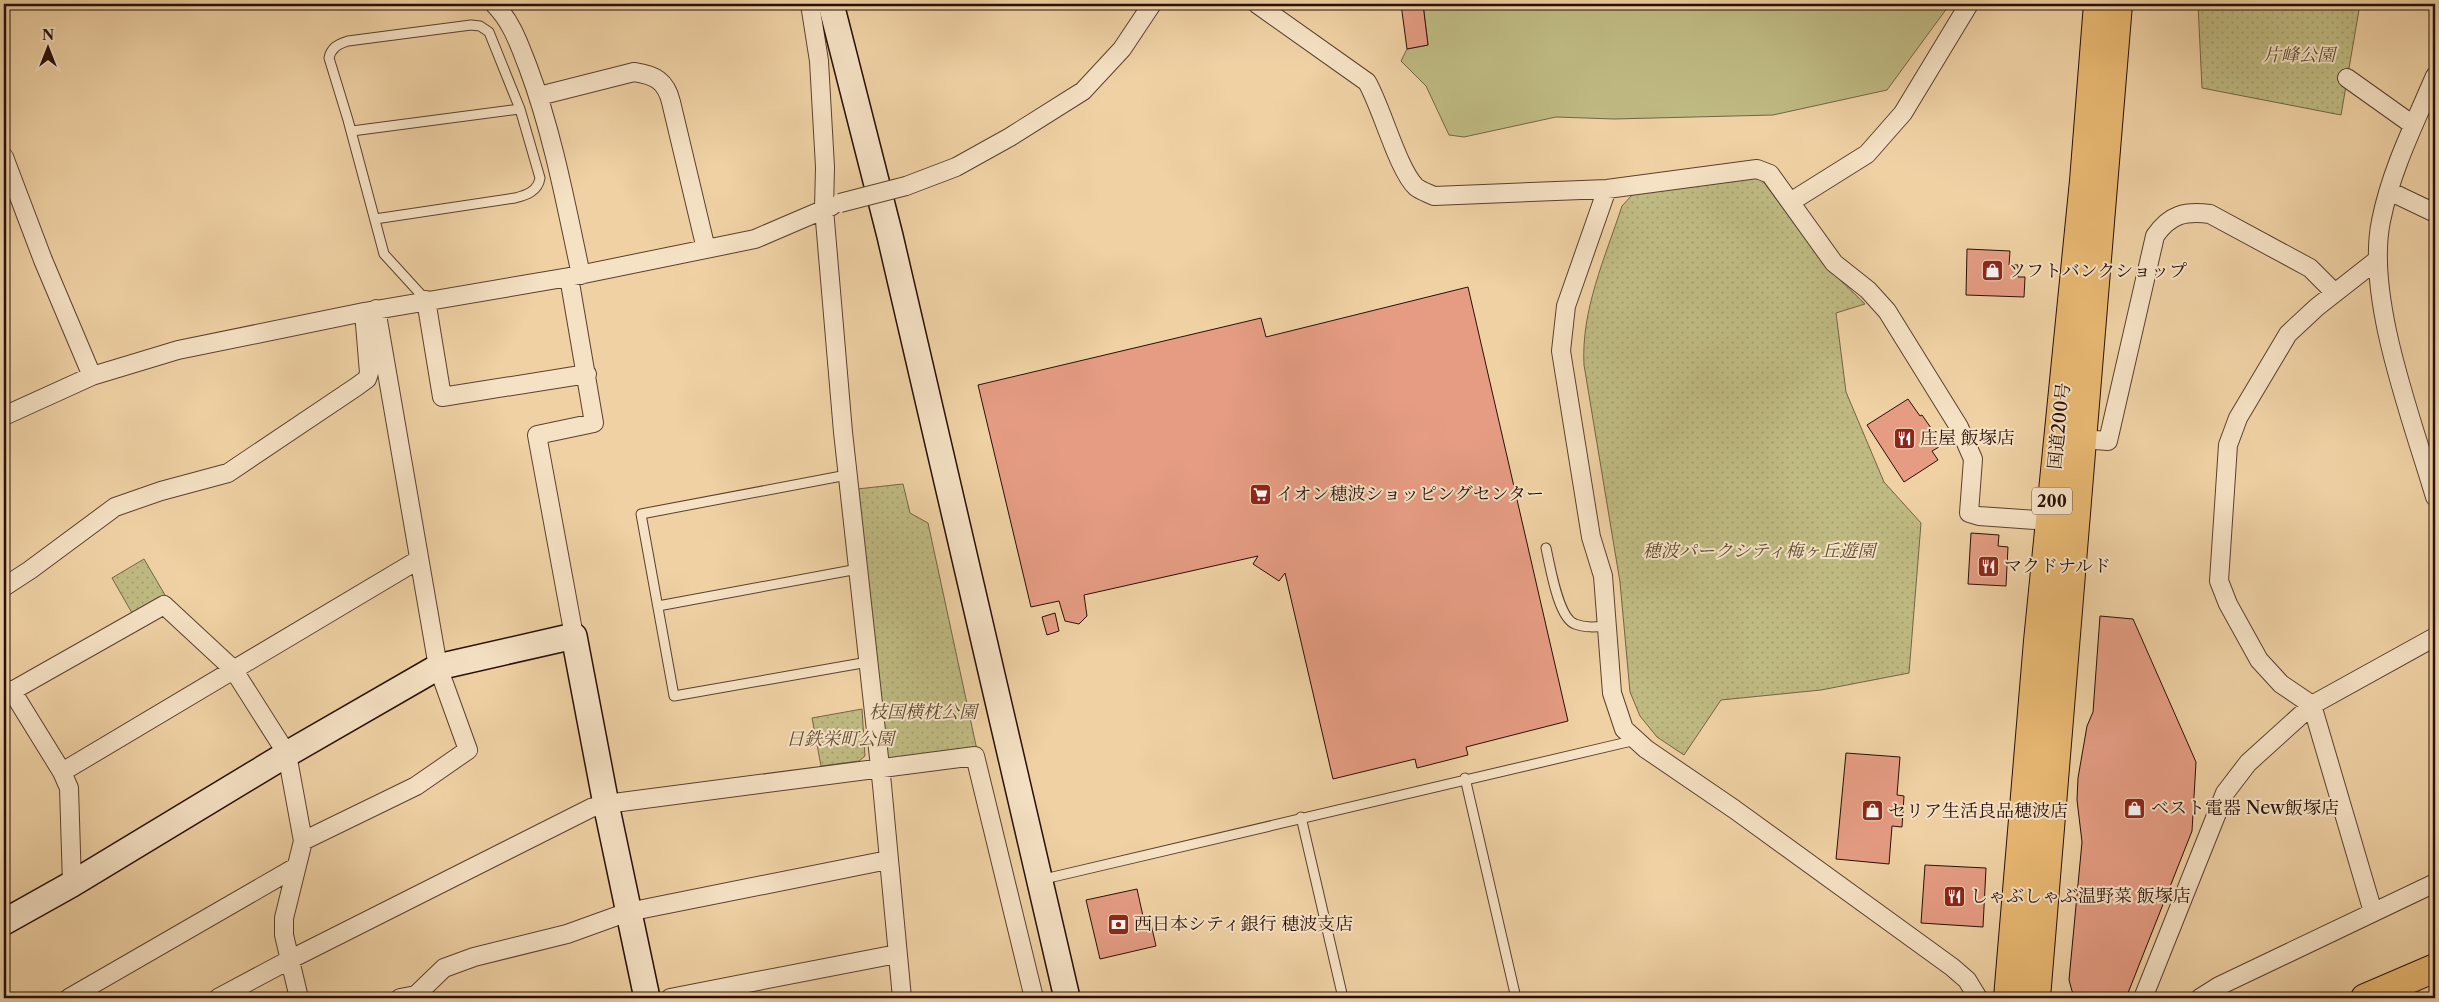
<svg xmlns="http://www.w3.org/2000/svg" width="2439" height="1002" viewBox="0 0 2439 1002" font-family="'Libre Caslon Text','Noto Serif JP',serif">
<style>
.green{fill:#bfba82;stroke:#746444}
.park{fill:url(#park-dots);stroke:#746444}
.building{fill:#e59c83;stroke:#280f07}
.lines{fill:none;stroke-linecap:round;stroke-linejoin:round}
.lane-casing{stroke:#5a402e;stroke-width:11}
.street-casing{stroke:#5a402e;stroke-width:20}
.secondary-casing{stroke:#280f07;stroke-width:28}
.primary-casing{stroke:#280f07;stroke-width:30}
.highway-casing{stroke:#280f07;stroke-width:30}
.lane{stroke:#f5e1c4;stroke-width:9}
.street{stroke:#f5e1c4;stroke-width:18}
.secondary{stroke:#f5e1c4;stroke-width:25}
.primary{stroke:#e8b872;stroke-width:28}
.highway{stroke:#e8b872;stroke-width:28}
.street-bridge-casing{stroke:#5a402e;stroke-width:20;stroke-linecap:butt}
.street-bridge{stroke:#f5e1c4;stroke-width:18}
.labels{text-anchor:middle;stroke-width:4;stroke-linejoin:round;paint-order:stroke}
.shield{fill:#f5e1c4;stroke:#664e40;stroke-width:1}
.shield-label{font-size:16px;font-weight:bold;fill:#280f07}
.park-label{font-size:18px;font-style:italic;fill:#5d4b32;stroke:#f5e1c4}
.poi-label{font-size:18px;fill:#280f07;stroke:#f5e1c4;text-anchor:start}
.street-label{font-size:18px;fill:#280f07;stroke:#f5e1c4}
</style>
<defs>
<pattern id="park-dots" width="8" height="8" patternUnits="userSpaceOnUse" patternTransform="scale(1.25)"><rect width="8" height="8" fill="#bfba82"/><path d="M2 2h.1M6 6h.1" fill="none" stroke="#a49f6f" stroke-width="1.8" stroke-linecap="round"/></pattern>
</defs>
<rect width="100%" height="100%" fill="#efd1a4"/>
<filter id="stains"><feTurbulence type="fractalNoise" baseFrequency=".004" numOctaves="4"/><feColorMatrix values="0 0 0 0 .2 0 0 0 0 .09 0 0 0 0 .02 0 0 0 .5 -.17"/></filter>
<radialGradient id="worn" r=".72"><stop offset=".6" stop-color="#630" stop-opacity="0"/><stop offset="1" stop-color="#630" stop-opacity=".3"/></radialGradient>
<path class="green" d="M1423,4H1950L1887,90L1773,115L1614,119L1556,117L1464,137L1449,135L1426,86L1401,61L1407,49L1428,45Z"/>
<path class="park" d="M2198,4H2360L2341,115L2202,88Z
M1752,177L1762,180L1827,267L1865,304L1836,313L1846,392L1884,482L1921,523L1909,673L1821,690L1721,700L1684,755L1657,737L1640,716L1630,692L1620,582L1584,365C1581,310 1605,258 1622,206L1632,195L1650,190Z
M903,484L910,513L928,523L977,750L885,760L857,489Z
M144,559L165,595L132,613L112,578Z
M862,709L865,756L859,761L821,766L812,718Z"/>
<path class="building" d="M1401,4H1423L1428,45L1407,49Z
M1967,249L2010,251L2009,265H2018V277H2025L2024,297L1966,295Z
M1468,287L1568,721L1466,747L1468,755L1417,768L1415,759L1333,779L1285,573L1279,581L1253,564L1258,556L1084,595L1087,616L1079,624L1065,621L1059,601L1031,607L978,385L1261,318L1266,337Z
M1908,399L1920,416L1922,415L1931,428L1928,430L1939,447L1932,451L1938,460L1904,482L1867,425Z
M1971,533L1999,535L1998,546L2008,547L2006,586L1968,584Z
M1055,613L1059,631L1047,635L1042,617Z
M2100,616L2133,619L2196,762L2192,831L2126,998H2076L2072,991L2069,980L2082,842L2077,800L2078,778L2087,726L2093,712Z
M1846,753L1900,757L1897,795L1904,796L1902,827L1892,826L1889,864L1836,859Z
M1925,865L1986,868L1983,927L1921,923Z
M1137,889L1145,925L1151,924L1156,946L1100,959L1086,900Z"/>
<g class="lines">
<defs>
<path id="lane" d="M352,131L520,109
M375,219L515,198C527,195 538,191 540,178L520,109L489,32L480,26L471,25L348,41C338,44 331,48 329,58L348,120L384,254L426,300
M847,475L641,514L674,696L868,662
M1546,548C1550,565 1558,618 1575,624C1585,628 1596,627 1607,626
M658,606L858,569
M1465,778L1516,998
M1301,817L1343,998
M1040,880L1636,740"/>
<path id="street" d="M494,4C512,22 519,44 528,67C553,134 566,205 581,275
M810,4L819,61L825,167L824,209L843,432L882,785L902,998
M1257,4L1367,82C1382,108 1398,170 1416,187C1421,191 1428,193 1434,196L1607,189L1757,169L1770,174L1834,263L1868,290L1887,311L1959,427L1973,459L1969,513L1979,516L2050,521
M2435,76C2415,123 2391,170 2381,221C2365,298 2413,422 2435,497
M2347,78L2413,125
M539,96L634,72C655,75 666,81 671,102L706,249
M4,157L43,260L92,376
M906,186L956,167L1010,137L1083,91L1122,49L1152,4
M1607,189L1566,306L1561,351L1591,537L1603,576L1612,693L1624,729L1646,749L1734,809L1952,967L1967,980L1978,998
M2389,191L2435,213
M1792,201L1867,154L1903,113L1969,4
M569,277L594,423L537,435L574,636
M426,300L442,397L587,374
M4,416L92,376L178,350L364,312L569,277L755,239L832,206
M2081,439L2108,441L2155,236C2170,214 2185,211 2210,214L2310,268L2335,293
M4,587L30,570L115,507L161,491L228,473L356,387L367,379L369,373L364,312
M4,688L12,691L62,772L69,788L72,884
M12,691L164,605L233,669L287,754L303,841L284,918V935L299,998
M62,772L418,560
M303,841L416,786L468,750L438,667L376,309
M2373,912L2312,705L2281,684L2259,660L2228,604L2219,581L2228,445L2238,418L2288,334L2317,307L2377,260
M69,998L296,867
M218,998L291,959L591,808L606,804L975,756L1034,998
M400,998L416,995L444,968L474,957L567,934L628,912L888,860
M670,998L897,954
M2143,998L2225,793L2248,763L2312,705L2435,637
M2200,998L2219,986L2435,883"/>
<path id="secondary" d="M831,4L890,236L1067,998
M4,922L72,884L287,754L438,667L574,636L606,804L647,998"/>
<path id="primary" d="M2365,998L2435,968"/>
<path id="highway" d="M2008,998L2038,641L2084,181L2098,4
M2036,998L2118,4"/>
</defs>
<use href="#lane" class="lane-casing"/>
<use href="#street" class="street-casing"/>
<use href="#secondary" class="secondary-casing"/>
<use href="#primary" class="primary-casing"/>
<use href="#highway" class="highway-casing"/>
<use href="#lane" class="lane"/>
<use href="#street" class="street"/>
<use href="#secondary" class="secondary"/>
<use href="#primary" class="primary"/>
<use href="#highway" class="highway"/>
<defs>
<path id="street-bridge" d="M840,203L906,186"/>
</defs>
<use href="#street-bridge" class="street-bridge-casing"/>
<use href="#street-bridge" class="street-bridge"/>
</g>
<defs>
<symbol id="shop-square" viewBox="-11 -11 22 22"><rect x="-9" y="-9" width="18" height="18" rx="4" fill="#8f2418" stroke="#f5e1c4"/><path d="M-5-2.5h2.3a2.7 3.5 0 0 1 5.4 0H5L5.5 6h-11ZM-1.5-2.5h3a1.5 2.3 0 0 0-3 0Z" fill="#fff"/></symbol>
<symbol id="restaurant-square" viewBox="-11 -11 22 22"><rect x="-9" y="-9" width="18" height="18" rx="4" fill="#8f2418" stroke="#f5e1c4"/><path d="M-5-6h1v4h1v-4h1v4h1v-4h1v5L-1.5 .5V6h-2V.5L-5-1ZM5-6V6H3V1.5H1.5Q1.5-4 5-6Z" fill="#fff"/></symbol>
<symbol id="supermarket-square" viewBox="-11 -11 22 22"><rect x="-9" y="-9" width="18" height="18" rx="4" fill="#8f2418" stroke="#f5e1c4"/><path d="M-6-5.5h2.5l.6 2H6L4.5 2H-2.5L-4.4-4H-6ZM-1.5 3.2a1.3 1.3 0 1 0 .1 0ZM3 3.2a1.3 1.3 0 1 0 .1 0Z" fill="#fff"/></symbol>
<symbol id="bank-square" viewBox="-11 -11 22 22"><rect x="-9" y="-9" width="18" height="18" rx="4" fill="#8f2418" stroke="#f5e1c4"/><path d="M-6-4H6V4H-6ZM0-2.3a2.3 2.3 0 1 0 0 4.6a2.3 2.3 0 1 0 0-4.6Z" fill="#fff"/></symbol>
</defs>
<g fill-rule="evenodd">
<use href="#shop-square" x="1980" y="258" width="25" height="25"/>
<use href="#restaurant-square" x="1892" y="426" width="25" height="25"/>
<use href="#supermarket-square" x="1248" y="482" width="25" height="25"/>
<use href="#restaurant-square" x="1976" y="554" width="25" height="25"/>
<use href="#shop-square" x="2122" y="796" width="25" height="25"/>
<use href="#shop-square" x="1860" y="798" width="25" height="25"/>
<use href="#restaurant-square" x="1942" y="884" width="25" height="25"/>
<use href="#bank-square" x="1106" y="912" width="25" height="25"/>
</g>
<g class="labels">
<rect class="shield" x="2032" y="487.5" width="40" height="27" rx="4"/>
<g class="shield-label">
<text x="2052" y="507">200</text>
</g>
<g class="park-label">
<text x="2299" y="61">片峰公園</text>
<text x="1759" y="557">穂波パークシティ梅ヶ丘遊園</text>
<text x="923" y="718">枝国横枕公園</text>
<text x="840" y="745">日鉄栄町公園</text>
</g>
<g class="poi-label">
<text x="2008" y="277">ソフトバンクショップ</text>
<text x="1920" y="444">庄屋 飯塚店</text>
<text x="1276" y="500">イオン穂波ショッピングセンター</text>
<text x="2004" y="572">マクドナルド</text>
<text x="2151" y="814">ベスト電器 New飯塚店</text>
<text x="1888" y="817">セリア生活良品穂波店</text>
<text x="1970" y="902">しゃぶしゃぶ温野菜 飯塚店</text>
<text x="1134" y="930">西日本シティ銀行 穂波支店</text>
</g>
<g class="street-label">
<text transform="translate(2059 426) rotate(-84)" y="6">国道200号</text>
</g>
</g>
<rect width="2439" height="1002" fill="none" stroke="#efd1a4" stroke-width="20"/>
<rect x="5" y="5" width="2429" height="992" fill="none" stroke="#280f07" stroke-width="2.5"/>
<rect x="10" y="10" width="2419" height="982" fill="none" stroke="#280f07"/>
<g transform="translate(48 48)" stroke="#f5e1c4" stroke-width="4" paint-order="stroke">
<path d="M0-4L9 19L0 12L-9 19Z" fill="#280f07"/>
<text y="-8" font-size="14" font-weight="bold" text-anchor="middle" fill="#280f07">N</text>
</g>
<rect width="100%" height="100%" filter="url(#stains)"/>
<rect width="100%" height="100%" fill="url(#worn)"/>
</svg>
